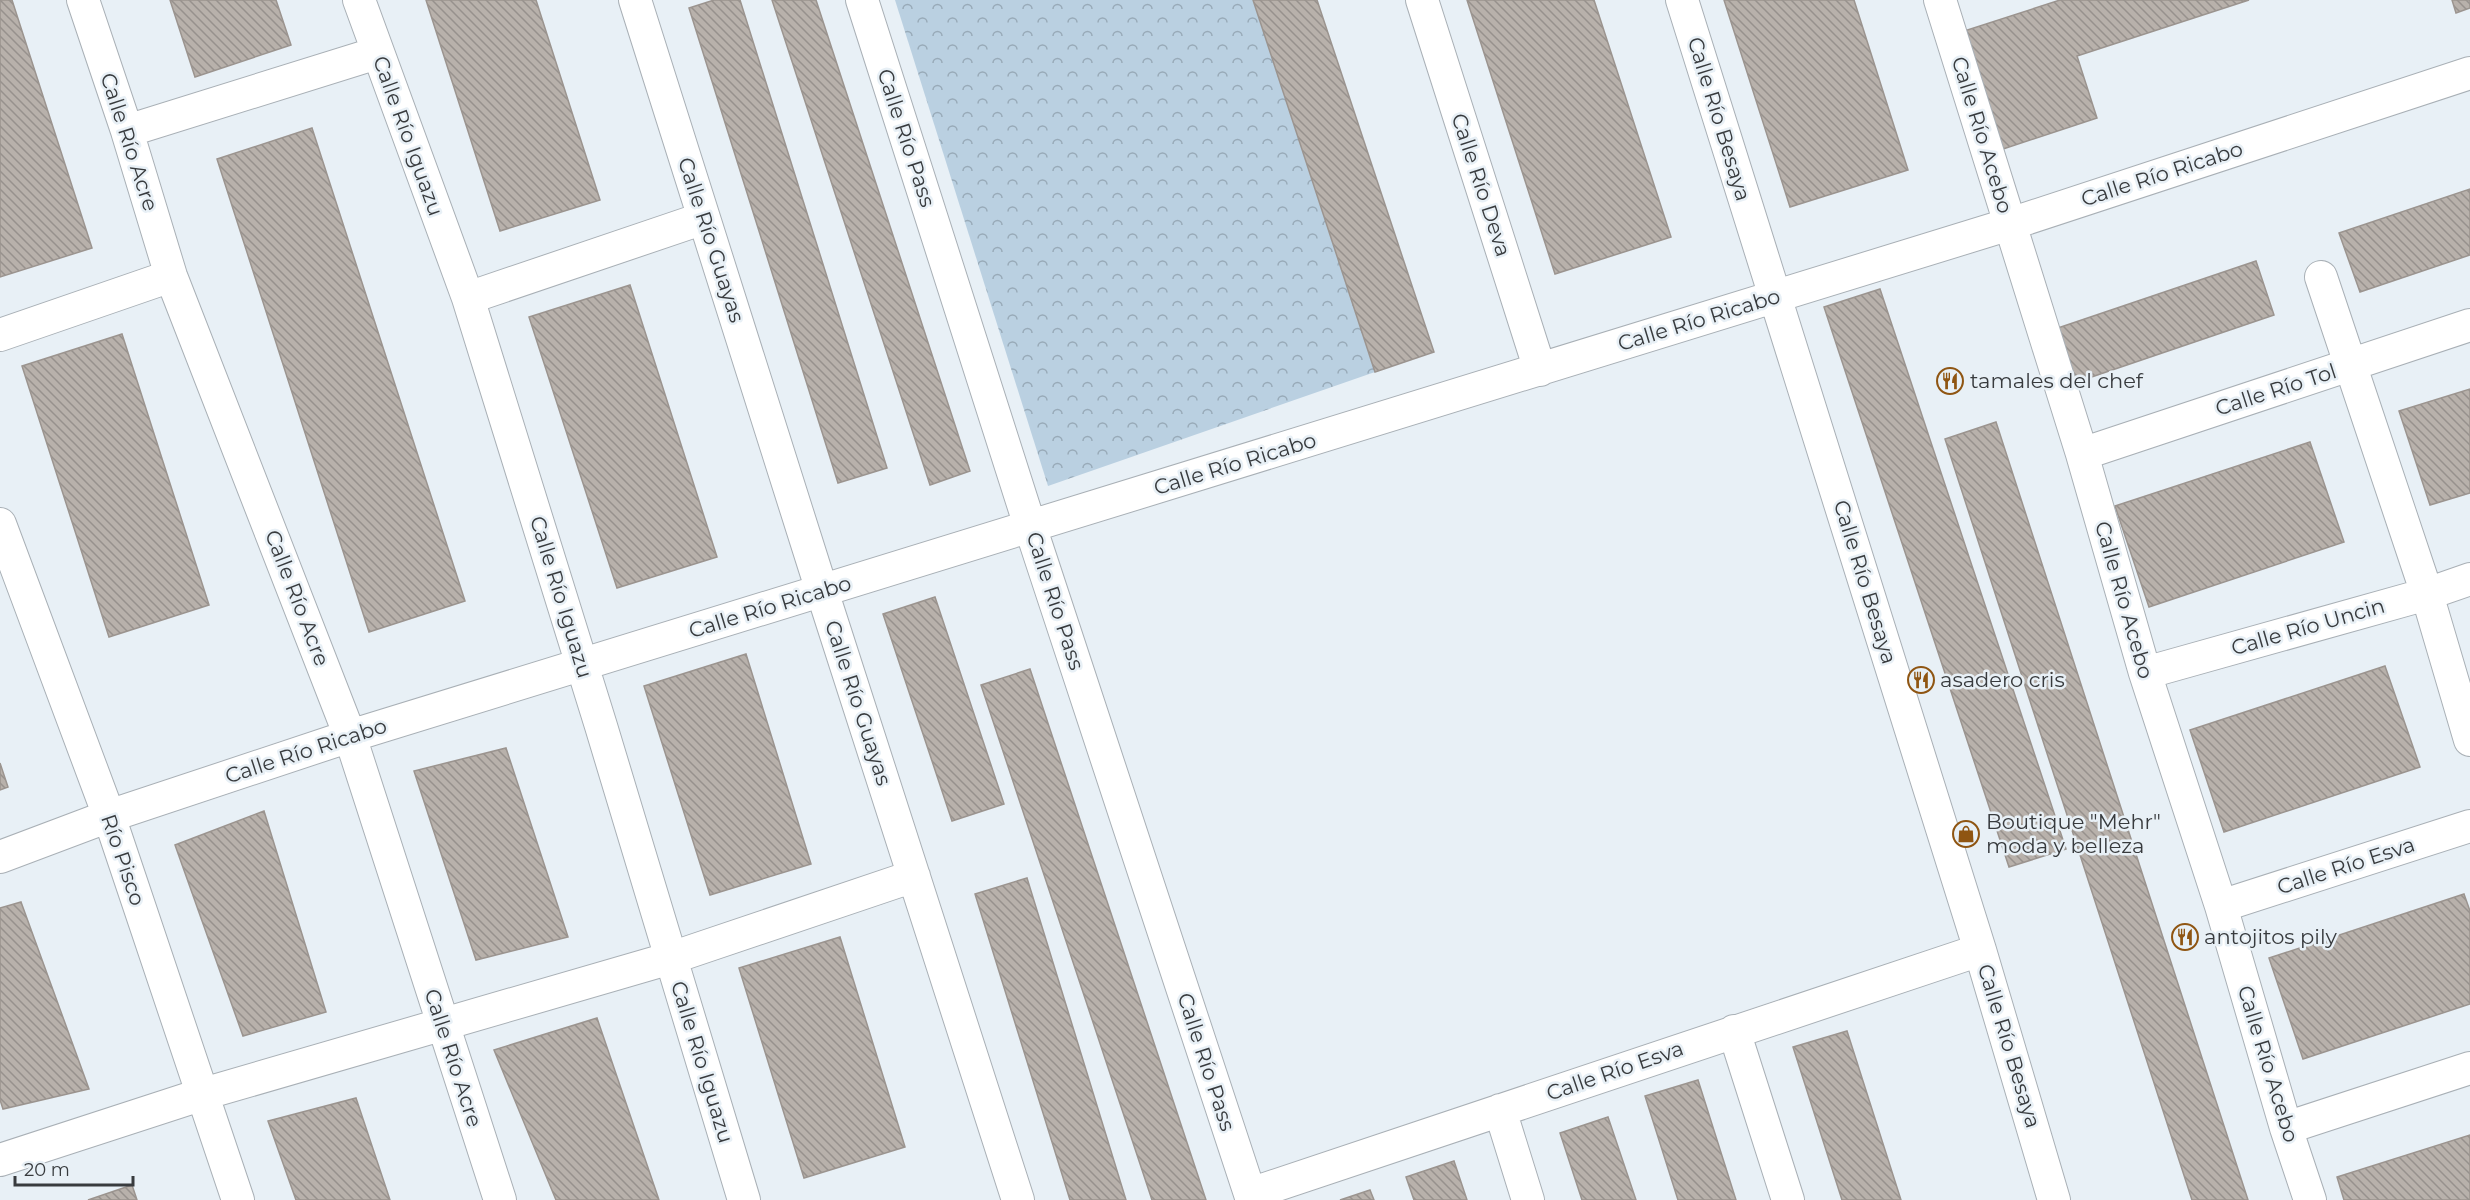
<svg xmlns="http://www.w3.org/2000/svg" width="2470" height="1200" viewBox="0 0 2470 1200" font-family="Montserrat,sans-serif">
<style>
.forest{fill:url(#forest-crowns)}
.building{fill:url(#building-back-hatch);stroke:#9b948f;stroke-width:1.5}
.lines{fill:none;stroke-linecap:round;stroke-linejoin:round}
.minor-casing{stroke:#a9b0b6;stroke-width:34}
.minor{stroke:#fff;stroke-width:32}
.labels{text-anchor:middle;stroke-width:5;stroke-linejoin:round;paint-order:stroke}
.street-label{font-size:21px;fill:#383b3e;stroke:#e8f0f6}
.poi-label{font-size:21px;fill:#383b3e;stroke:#e8f0f6;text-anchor:start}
</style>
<defs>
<pattern id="forest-crowns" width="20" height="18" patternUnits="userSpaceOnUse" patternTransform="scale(1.5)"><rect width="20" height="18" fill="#bad0e1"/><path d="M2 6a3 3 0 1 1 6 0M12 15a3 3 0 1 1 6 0" fill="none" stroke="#98aab8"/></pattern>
<pattern id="building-back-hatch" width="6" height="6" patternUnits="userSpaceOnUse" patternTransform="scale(1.5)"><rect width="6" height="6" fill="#b8b1ab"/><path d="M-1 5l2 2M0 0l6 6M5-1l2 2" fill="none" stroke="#97918d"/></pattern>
</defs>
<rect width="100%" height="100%" fill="#e8f0f6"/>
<path class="forest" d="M895,0H1253L1375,372L1048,486Z"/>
<path class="building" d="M0,0H12L92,248L0,277Z
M170,0H276L291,45L195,77Z
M426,0H536L600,200L500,231Z
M714,0H740L887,468L838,483L689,8Z
M772,0H816L970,471L930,485Z
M1253,0H1317L1434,352L1375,372Z
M1467,0H1594L1671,237L1555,274Z
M1724,0H1854L1908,170L1790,207Z
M2060,0H2249L2077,56L2097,118L1994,152L1955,34Z
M2452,0H2470V8L2456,13Z
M312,128L465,601L369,632L217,159Z
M2470,189V255L2360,292L2339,233Z
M2256,261L2274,315L2068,385L2049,331Z
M630,285L717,557L617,588L529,317Z
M1880,289L2066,849L2009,867L1824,307Z
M122,334L209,605L109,637L22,366Z
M2470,389V493L2430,505L2399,411Z
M1996,422L2248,1200H2192L1945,439Z
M2310,442L2344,542L2149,607L2115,506Z
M935,597L1004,804L952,821L883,614Z
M746,654L811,864L710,895L644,686Z
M2385,666L2420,767L2224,832L2190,730Z
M1030,669L1206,1200H1152L981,685Z
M506,748L568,937L476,960L414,771Z
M0,763L8,787L0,790Z
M264,811L326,1012L243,1036L175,845Z
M1027,878L1126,1200H1070L975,894Z
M2464,894L2470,911V1004L2303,1059L2269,958Z
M21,902L89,1089L3,1109L0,1100V908Z
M840,937L905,1147L804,1178L739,968Z
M597,1018L659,1200H556L494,1050Z
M1847,1031L1901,1200H1842L1793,1047Z
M1698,1080L1736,1200H1678L1645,1096Z
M356,1098L390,1200H296L268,1121Z
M1608,1117L1636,1200H1582L1560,1133Z
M2470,1135V1200H2344L2337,1177Z
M1454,1161L1467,1200H1414L1406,1177Z
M132,1185L137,1200H88Z
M1370,1190L1374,1200H1340Z"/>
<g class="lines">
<defs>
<path id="minor" d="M83,0L127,131L171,276L350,736L500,1200
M359,0L468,298L601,726L744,1200
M635,0L822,591L1018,1200
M862,0L1030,526L1252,1200
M1422,0L1540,370
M1682,0L1980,950L2054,1200
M1940,0L2082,454L2145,673L2221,906L2286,1128L2310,1200
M127,131L377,53
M2321,277L2427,594L2470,740
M468,298L704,218
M0,335L171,276
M2082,454L2470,325
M0,524L109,816L238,1200
M2145,673L2427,594L2470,579
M0,857L109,816L350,736L2010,224L2470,73
M2221,906L2470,826
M1734,1031L1788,1200
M1500,1110L1528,1200
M2286,1128L2470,1068
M0,1160L203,1094L671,958L914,876
M1250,1194L1980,950"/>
</defs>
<use href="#minor" class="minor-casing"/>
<use href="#minor" class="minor"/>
</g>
<defs>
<symbol id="restaurant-ring" viewBox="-11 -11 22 22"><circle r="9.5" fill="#e8f0f6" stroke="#8f5512" stroke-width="1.5"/><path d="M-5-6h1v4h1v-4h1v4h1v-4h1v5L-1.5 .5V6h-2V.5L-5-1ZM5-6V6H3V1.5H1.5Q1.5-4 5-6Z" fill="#8f5512"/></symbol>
<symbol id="shop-ring" viewBox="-11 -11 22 22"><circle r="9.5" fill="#e8f0f6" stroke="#8f5512" stroke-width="1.5"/><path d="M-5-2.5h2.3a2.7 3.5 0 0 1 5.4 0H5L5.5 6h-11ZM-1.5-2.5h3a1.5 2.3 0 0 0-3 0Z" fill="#8f5512"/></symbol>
</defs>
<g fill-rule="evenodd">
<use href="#restaurant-ring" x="1935" y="366" width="30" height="30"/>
<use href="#restaurant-ring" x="1906" y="665" width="30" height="30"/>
<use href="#shop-ring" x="1951" y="819" width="30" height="30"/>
<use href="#restaurant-ring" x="2170" y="922" width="30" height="30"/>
</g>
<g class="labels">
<g class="street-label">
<text transform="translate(1719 119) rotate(73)" y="7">Calle Río Besaya</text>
<text transform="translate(1982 135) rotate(73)" y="7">Calle Río Acebo</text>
<text transform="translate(408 136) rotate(70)" y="7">Calle Río Iguazu</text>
<text transform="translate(906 138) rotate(72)" y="7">Calle Río Pass</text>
<text transform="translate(129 142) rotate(72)" y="7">Calle Río Acre</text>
<text transform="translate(2162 174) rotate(-18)" y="7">Calle Río Ricabo</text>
<text transform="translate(1481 185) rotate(72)" y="7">Calle Río Deva</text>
<text transform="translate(711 240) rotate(72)" y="7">Calle Río Guayas</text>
<text transform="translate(1699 320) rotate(-17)" y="7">Calle Río Ricabo</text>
<text transform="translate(2276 390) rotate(-18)" y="7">Calle Río Tol</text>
<text transform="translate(1235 464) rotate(-17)" y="7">Calle Río Ricabo</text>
<text transform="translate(1865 582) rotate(73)" y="7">Calle Río Besaya</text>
<text transform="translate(561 597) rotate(73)" y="7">Calle Río Iguazu</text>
<text transform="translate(297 598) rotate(69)" y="7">Calle Río Acre</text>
<text transform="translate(2124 600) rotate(74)" y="7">Calle Río Acebo</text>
<text transform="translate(1055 601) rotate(72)" y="7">Calle Río Pass</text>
<text transform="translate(770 607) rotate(-17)" y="7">Calle Río Ricabo</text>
<text transform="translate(2308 627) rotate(-16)" y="7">Calle Río Uncin</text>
<text transform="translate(858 703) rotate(72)" y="7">Calle Río Guayas</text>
<text transform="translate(306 751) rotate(-18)" y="7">Calle Río Ricabo</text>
<text transform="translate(123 860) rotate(71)" y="7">Río Pisco</text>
<text transform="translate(2346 866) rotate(-18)" y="7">Calle Río Esva</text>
<text transform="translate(2009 1046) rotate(73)" y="7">Calle Río Besaya</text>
<text transform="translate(453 1058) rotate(72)" y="7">Calle Río Acre</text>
<text transform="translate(702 1062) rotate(73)" y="7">Calle Río Iguazu</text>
<text transform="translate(1206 1062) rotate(72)" y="7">Calle Río Pass</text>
<text transform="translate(2268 1064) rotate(73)" y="7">Calle Río Acebo</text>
<text transform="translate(1615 1071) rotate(-19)" y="7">Calle Río Esva</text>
</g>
<g class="poi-label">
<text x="1970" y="388">tamales del chef</text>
<text x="1940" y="687">asadero cris</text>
<text x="1986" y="829">Boutique "Mehr"<tspan x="1986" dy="24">moda y belleza</tspan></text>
<text x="2204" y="944">antojitos pily</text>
</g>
</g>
<path d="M15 1176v9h118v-9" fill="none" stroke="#383b3e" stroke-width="3"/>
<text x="24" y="1176" font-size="18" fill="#383b3e" stroke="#e8f0f6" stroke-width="4.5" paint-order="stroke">20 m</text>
</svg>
